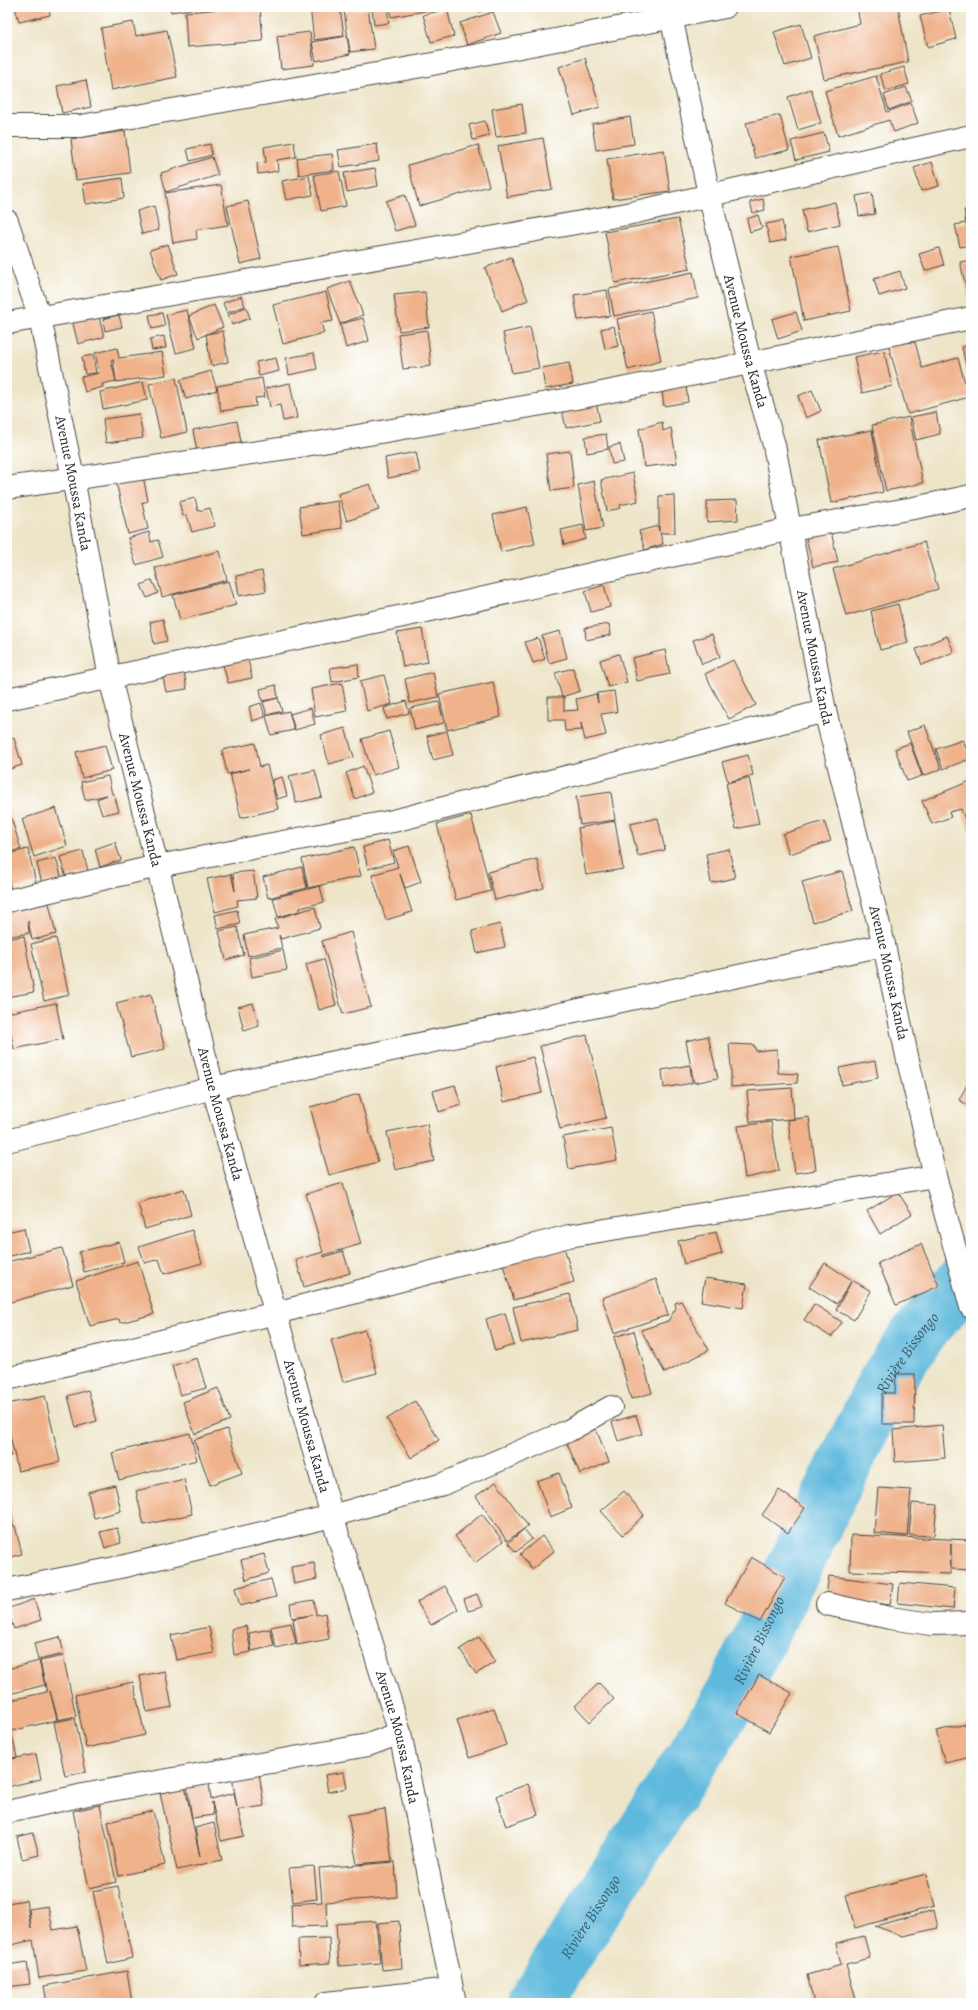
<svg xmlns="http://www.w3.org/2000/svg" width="978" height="2010" viewBox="0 0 978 2010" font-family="Alegreya,serif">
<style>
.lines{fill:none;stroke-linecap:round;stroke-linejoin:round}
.river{stroke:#5fb9dd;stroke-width:55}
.building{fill:#efb28b}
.minor-casing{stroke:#484743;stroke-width:24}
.minor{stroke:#fff;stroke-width:22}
.labels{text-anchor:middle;stroke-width:3;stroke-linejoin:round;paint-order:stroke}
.street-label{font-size:15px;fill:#2b2b2b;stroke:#fff}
.water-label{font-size:16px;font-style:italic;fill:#3d5d69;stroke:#fff}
</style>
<rect width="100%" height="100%" fill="#fff"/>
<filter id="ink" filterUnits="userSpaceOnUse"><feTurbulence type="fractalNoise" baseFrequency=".025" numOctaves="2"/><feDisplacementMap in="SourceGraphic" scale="8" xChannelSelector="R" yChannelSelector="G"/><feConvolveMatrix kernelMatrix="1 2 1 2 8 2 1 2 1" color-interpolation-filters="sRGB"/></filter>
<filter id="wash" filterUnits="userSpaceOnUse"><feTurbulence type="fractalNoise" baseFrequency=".012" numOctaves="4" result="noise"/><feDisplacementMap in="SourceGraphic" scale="16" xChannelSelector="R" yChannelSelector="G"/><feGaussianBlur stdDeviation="0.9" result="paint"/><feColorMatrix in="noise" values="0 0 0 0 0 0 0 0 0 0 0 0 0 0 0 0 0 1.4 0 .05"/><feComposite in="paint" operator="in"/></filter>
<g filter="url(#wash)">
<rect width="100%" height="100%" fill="#eee5c9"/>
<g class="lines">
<path class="river" id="s1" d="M534,2003L726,1706L884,1384L918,1334L971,1272"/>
</g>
<g id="blocks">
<path class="building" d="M15,7H49L50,15L19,22Z
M170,7H198V8L171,12Z
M250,7H260L263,41L187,47L185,12Z
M310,7H340L344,36L314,40Z
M372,7H387L389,23L374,25Z
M390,7H436V9L391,17Z
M478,7H495L479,12Z
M857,7H898L908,62L824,79L814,36L860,24Z
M368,8L374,49L350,52L344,11Z
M447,9L454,36L431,42L423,15Z
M949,9L956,39L928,47L920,16Z
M493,12L501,33L467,45L460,23Z
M133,22L136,36L167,30L177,77L111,90L101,28Z
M801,24L811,58L785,66L774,32Z
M310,32L314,65L281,69L277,36Z
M347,36L350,54L316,61L312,42Z
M585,58L600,107L574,115L559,67Z
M904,67L909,84L886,91L880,74Z
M876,76L887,112L911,103L918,123L894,132L889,120L838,136L825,91Z
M86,80L91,107L62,113L57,86Z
M906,87L912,101L889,110L884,95Z
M811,89L821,123L798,130L788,97Z
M522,104L526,133L496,137L492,109Z
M780,115L789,150L755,158L746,123Z
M630,117L634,144L596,150L592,124Z
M485,121L489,136L473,140L469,125Z
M125,131L130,173L76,180L71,139Z
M824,133L829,152L796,160L791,141Z
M543,138L552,189L507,197L498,146Z
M294,142L296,157L277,160L278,171L258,174L257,163L266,162L264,147Z
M210,144L212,155L190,161L187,149Z
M377,144L379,161L341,167L338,150Z
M478,145L489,186L419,206L408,165Z
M664,150L670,191L613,199L607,159Z
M332,154L334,170L299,175L297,158Z
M212,157L218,175L166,192L161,173Z
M932,162L939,186L921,191L914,168Z
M375,168L378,186L347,192L344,173Z
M339,171L346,206L321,211L314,175Z
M309,176L313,195L286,200L282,181Z
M122,178L124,198L86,204L83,184Z
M221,185L228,225L196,230L197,239L173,243L165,193Z
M872,193L875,214L859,216L856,196Z
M405,195L415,225L395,231L386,201Z
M763,199L765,210L753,213L750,202Z
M248,201L261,259L240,264L227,206Z
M835,202L840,224L807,232L802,210Z
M154,206L159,230L142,234L137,211Z
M971,209V245L960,247L955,225L966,223L964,210Z
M758,215L762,228L750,232L747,219Z
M678,219L690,269L615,283L605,232Z
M782,221L786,240L770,243L766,224Z
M168,244L178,274L161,280L150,250Z
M838,247L851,311L804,321L791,256Z
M939,248L944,265L925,271L919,254Z
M511,257L528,300L502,311L485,268Z
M971,260V299H969L960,262Z
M900,271L905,288L879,296L874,279Z
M693,272L698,298L614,316L609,289Z
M350,281L363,315L340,324L327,289Z
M607,290L610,316L578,320L574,295Z
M326,292L333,321L321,323L324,333L283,344L273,305Z
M425,292L429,327L399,331L394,295Z
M241,296L245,306L227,313L223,303Z
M214,305L223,327L198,338L189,316Z
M246,307L250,318L232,325L228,315Z
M187,310L196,348L176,353L166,315Z
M651,311L661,361L628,370L617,319Z
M796,312L802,331L778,339L772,319Z
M98,313L104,337L78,344L72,320Z
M162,313L165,326L152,329L149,315Z
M119,315L122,327L105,331L103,319Z
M363,318L369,341L346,348L340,324Z
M614,326L618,346L605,349L601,329Z
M530,327L539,368L512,373L503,333Z
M427,330L431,366L403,369L398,334Z
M223,331L228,362L211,366L206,334Z
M164,336L166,348L152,350L150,339Z
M915,342L922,368L958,358L969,397L908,414L888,344Z
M971,345V385H970L962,347Z
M117,348L119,358L162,352L166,375L116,382L113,359L111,360L116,381L102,384L103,387L85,392L81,377L99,373L95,353Z
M884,351L892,386L862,393L854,357Z
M314,353L317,369L289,375L286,358Z
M93,355L96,373L85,374L82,357Z
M276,358L279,371L259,376L256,362Z
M569,363L573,384L545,389L542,368Z
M211,371L217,390L186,399L180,380Z
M176,378L187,432L161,438L149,384Z
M262,378L265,397L255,398L256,406L221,411L217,386Z
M143,382L147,400L103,409L100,392Z
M290,383L297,418L283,421L280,405L270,407L266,388Z
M686,386L688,402L664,406L662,391Z
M812,390L821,411L806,418L798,396Z
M596,402L600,421L566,428L562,410Z
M936,412L940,434L916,440L911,417Z
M139,414L143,438L106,443L103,419Z
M909,417L923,483L886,491L872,425Z
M237,421L241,442L197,451L193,430Z
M662,422L663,431L671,428L677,463L644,467L639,429Z
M872,430L883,492L831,503L819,440Z
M606,434L608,449L587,453L585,437Z
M620,444L624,462L612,464L609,447Z
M570,451L574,488L551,491L546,454Z
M416,452L420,472L388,478L385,458Z
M633,473L638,501L620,505L621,508L607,511L601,480Z
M143,476L148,501L142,503L148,529L128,534L116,482Z
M594,481L603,528L586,531L578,485Z
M370,484L379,510L347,521L338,494Z
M674,495L675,533H660L663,544L645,550L639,531L658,526L659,531V496Z
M195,498L198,511L210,508L215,526L192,532L187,515L183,516L179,502Z
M737,500L738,520L707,522V501Z
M338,501L342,528L303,534L299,507Z
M527,507L535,544L501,552L493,515Z
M583,525L586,539L564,545L561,530Z
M830,527L838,562L813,567L805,533Z
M149,532L151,542L158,540L163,557L136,565L128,538Z
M924,542L938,589L846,616L833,569Z
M220,551L227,580L162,597L155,568Z
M262,571L266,591L239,596L236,576Z
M152,580L158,593L147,598L141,585Z
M229,581L236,605L180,620L173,595Z
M604,585L610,607L591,612L585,591Z
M898,604L908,643L880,650L871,611Z
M163,619L167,641L154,644L150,622Z
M609,624L611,635L586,640L585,628Z
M422,629L428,662L403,667L397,633Z
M560,631L567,658L549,663L542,636Z
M712,634L720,657L702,664L693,640Z
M947,636L954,652L922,665L916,649Z
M538,638L545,659L533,663L525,642Z
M665,650L670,674L637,681L632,658Z
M619,654L627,682L608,687L600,660Z
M247,655L252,678L228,683L222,661Z
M733,660L756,705L729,719L705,674Z
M358,664L359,677L332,682L330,668Z
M573,668L580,691L562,697L555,673Z
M184,672L187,689L166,692L163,677Z
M433,672L438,697L410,703L405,679Z
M384,675L392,704L367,711L360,681Z
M493,682L501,717L447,730L439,694Z
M342,683L347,711L315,717L311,689Z
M276,685L278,698L262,701L260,689Z
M614,691L617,712L601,714L606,735L585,740L581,723L582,730L565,731L564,720H548V697H564V711L578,710L576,699L596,694L598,703L597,693Z
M278,698L282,711L267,715L263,702Z
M406,701L409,713L387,719L384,708Z
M439,702L444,723L415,730L410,708Z
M261,703L265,717L252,721L249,707Z
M311,708L315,724L295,730L290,714Z
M289,711L294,730L271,735L266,716Z
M925,725L941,769L923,776L907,732Z
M345,728L354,757L329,764L321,735Z
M389,731L399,767L373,775L362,739Z
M447,731L453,755L433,760L427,736Z
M14,738L22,765L7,770V740Z
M963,740L970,759L943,769L936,749Z
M255,743L260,767L267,765L278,809L241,818L230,774L249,769L227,774L222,750Z
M910,743L922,776L907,781L895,749Z
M105,745L112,770L82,778L76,752Z
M748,755L753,775L728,782L722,762Z
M363,766L372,792L355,799L346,773Z
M315,770L322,797L296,803L289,776Z
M108,776L112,794H114L119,811L102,815L97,799L107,795L85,800L81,782Z
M282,777L287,796L277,799L272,780Z
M749,778L759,824L736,829L726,783Z
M970,781L971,835L961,809L949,812L951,817L932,824L922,801Z
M611,792L615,820L580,825L576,797Z
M7,805L21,849L7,853Z
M56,808L67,846L34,857L22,819Z
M471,815L491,891L456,900L437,824Z
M658,818L665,850L638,856L630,824Z
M615,821L623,869L586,875L578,828Z
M824,821L831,841L789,854L783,834Z
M388,840L394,862L368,869L363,847Z
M115,842L121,860L100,867L95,849Z
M409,846L421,882L405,888L400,874L412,912L386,920L372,875L398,867L393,851Z
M354,847L361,876L308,888L302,859Z
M28,849L36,883L11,889L7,873V854Z
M729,849L735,878L711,883L706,854Z
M83,851L88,871L66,878L60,857Z
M56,858L62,879L42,884L37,863Z
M537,859L544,888L495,900L488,872Z
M302,867L307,888L268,898L263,877Z
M253,871L257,898L237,900L238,906L215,912L207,879L231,874L235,891L233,873Z
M842,871L853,911L813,922L802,882Z
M320,886L324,902L300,908V911L278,917L273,898Z
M49,903L56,934L32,940L28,921L29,933L7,937V912Z
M315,907L320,928L281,939L279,935L282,948L248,956L244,935L278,928L275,919Z
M237,910L240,924L218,929L215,915Z
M500,924L505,947L477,953L472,931Z
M237,927L244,955L226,960L219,931Z
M351,932L371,1007L343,1014L322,941Z
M24,936L34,992L7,997V939Z
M56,938L69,995L44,1001L31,944Z
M283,950L287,970L252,977L249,958Z
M324,959L336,1005L319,1010L306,964Z
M151,994L165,1049L131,1057L116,1003Z
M56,1003L63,1039L14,1049L7,1013Z
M253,1003L259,1026L244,1031L238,1007Z
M587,1035L606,1118L560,1129L540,1046Z
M708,1036L718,1078L694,1083L686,1041Z
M729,1044L754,1045L756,1051L777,1049L778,1073L798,1074L797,1083L731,1087V1067Z
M533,1057L542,1093L504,1102L496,1067Z
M875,1061L878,1078L842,1085L839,1068Z
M690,1065L692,1083L664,1088L662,1070Z
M970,1079H971V1107L959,1100Z
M455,1085L461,1105L439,1112L433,1091Z
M792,1088L794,1119L750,1122L747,1091Z
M359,1094L378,1162L329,1175L310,1107Z
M809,1117L816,1170L795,1173L788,1120Z
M771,1122L779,1171L745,1178L738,1126Z
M427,1124L434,1161L395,1170L387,1132Z
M611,1128L617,1160L569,1169L563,1137Z
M343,1183L361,1244L324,1255V1257L343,1251L350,1273L304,1287L296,1260L323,1252L306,1194Z
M184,1189L191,1215L145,1229L138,1203Z
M898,1192L912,1214L880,1234L867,1211Z
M24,1228L29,1251L7,1257V1232Z
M192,1230L202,1263L164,1274L159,1259L145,1263L139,1247Z
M716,1232L722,1254L684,1264L678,1241Z
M119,1242L124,1262L84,1272L79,1252Z
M921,1244L939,1286L896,1305L878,1263Z
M564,1247L574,1282L514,1300L503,1265Z
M62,1248L73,1285L7,1303V1262Z
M138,1261L154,1314L120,1323L119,1319L90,1326L76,1281Z
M825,1263L852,1280L837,1304L809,1287Z
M705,1278L747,1284L743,1308L701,1301Z
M656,1279L668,1315L614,1333L602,1298Z
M852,1280L871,1291L854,1320L836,1310Z
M570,1294L578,1330L521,1343L513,1307Z
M681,1301L709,1350L665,1373L641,1330L668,1321L676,1308L675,1303Z
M814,1304L842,1322L831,1337L804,1320Z
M505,1313L514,1345L495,1351L486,1319Z
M365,1330L377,1373L343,1382L331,1340Z
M634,1331L652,1393L631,1399L614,1337Z
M7,1338L10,1350L7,1351Z
M197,1358L206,1388L180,1395L172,1366Z
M896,1374H915L914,1424H882V1393H895Z
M218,1388L230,1420L195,1434L183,1402Z
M88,1390L97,1421L76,1427L68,1396Z
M45,1396L60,1462L18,1471L7,1422V1404Z
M415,1401L439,1440L411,1458L387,1419Z
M636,1415L642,1434L618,1441L612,1422Z
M942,1425L945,1458L895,1462L893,1430Z
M227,1429L242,1473L210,1485L194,1440Z
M596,1429L609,1462L580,1474L566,1441Z
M190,1433L197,1460L119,1480L112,1453Z
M7,1442L11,1456L7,1457Z
M559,1473L572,1508L550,1517L537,1481Z
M184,1479L192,1514L144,1525L136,1491Z
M496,1482L528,1526L507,1541L476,1496Z
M115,1485L121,1511L94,1518L88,1492Z
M878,1488L911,1490L907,1536L874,1533Z
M779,1490L805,1508L788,1533L762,1515Z
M624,1491L644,1515L623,1535L601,1511Z
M10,1503L13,1526H15L22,1554L7,1558V1504Z
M912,1503L937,1505L934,1536L909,1535Z
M482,1514L503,1541L475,1563L455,1536Z
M117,1528L121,1543L105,1548L100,1532Z
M524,1529L532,1539L516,1552L508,1543Z
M851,1535L971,1540V1570L951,1569V1543L950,1574L850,1571Z
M542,1536L554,1551L532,1569L520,1554Z
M264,1554L269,1573L246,1580L241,1560Z
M751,1557L785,1577L760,1622L725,1603Z
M314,1563L317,1579L294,1584L291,1567Z
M829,1576L893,1584L890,1605L826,1596Z
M271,1579L276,1597L240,1606L235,1588Z
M900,1583L955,1588L953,1609L898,1603Z
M445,1586L458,1609L431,1625L417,1602Z
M477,1594L482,1607L468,1611L464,1599Z
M34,1599L41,1620L14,1629L7,1609Z
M314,1600L316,1615L325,1613L329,1639L297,1645L293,1619L312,1615L292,1618L290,1604Z
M291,1623L296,1643L276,1648L271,1627Z
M246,1626L251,1652L234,1655L231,1629Z
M209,1627L214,1653L176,1660L171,1635Z
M270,1629L274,1646L252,1651L249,1633Z
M60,1637L64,1654L38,1660L34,1643Z
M479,1637L495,1662L476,1674L460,1649Z
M63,1656L76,1716L58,1720L50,1691L57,1720L11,1731L17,1757L7,1759V1701L47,1692L40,1661Z
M39,1661L45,1685L9,1694L7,1669Z
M165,1671L172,1707L147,1712L140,1676Z
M759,1675L792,1693L769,1732L737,1713Z
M133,1682L145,1735L86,1748L75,1695Z
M599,1683L614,1699L590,1722L575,1706Z
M494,1708L506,1745L469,1758L457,1720Z
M75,1718L86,1772L65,1776L54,1722Z
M971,1723V1757L945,1763L936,1731Z
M36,1754L41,1779L7,1787V1760Z
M344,1772L347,1788L328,1792L325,1775Z
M259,1773L264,1806L238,1810L244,1836L221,1841L212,1802L213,1815L192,1818L187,1787L209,1784L211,1799L234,1793L237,1807L232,1777Z
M528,1784L538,1815L506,1826L496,1796Z
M185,1787L200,1857L195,1828L214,1823L222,1860L177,1870L160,1793Z
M100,1805L116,1882L89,1888L73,1811Z
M385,1809L392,1861L357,1864L348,1815Z
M153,1811L165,1865L119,1876L108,1822Z
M33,1833L39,1855L22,1859L17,1837Z
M395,1862L397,1897L326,1902L327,1926L292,1927L291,1904L322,1902L319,1868Z
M314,1866L317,1899L293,1902L289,1868Z
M926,1874L935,1906L855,1928L846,1895Z
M118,1886L132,1958L108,1964L93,1891Z
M26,1900L31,1928L29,1909L48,1906L53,1930L77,1926L86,1971L39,1978L33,1940L7,1946V1903Z
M934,1910L938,1928L903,1936L875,1926Z
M376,1921L380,1963L339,1966L336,1924Z
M399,1921L402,1968L382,1970L378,1923Z
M864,1936L870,1958L846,1964L857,2003H814L807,1975L841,1965L836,1943Z
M329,1938L330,1963L299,1965L298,1939Z
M27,1962L30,1984L7,1987V1965Z
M127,1971L132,2003H47L44,1986Z
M800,2000V2003H791Z"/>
</g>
</g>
<g filter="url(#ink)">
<use href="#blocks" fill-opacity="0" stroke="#484743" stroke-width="1"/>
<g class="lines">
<defs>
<g id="minor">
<path id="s2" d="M669,7L709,194L750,362L774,445L825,711L884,945L907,1056L935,1176L971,1307"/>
<path d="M7,126H81L422,66L725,7"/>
<path id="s3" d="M7,221L40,318L73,478L110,678L213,1088L332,1516L400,1733L455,2003"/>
<path d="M7,323L627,214L971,136"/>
<path d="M7,488L294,447L582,397L971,318"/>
<path d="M7,699L422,612L791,529L914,508L971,496"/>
<path d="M7,901L158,866L393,821L825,711"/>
<path d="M7,1141L213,1088L884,945"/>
<path d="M7,1379L276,1313L569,1236L935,1176"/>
<path d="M7,1590L125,1566L332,1516L443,1484L568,1431L611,1407"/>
<path d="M827,1604L890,1618L931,1624L971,1623"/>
<path d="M7,1812L88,1794L368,1745L400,1733"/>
<path d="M326,2003L451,1989"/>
</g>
</defs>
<use href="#minor" class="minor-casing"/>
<use href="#minor" class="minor"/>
</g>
</g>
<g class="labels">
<g class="street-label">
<text dy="5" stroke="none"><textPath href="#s2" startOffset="343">Avenue Moussa Kanda</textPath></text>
<text dy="5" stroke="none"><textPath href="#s3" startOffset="271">Avenue Moussa Kanda</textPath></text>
<text dy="5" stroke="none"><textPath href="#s2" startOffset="667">Avenue Moussa Kanda</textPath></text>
<text dy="5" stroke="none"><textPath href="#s3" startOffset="595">Avenue Moussa Kanda</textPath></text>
<text dy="5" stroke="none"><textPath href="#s2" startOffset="991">Avenue Moussa Kanda</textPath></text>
<text dy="5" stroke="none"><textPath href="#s3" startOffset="919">Avenue Moussa Kanda</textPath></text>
<text dy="5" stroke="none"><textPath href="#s3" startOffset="1243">Avenue Moussa Kanda</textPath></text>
<text dy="5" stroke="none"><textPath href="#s3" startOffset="1567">Avenue Moussa Kanda</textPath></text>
</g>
<g class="water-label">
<text dy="6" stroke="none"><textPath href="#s1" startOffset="751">Rivière Bissongo</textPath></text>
<text dy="6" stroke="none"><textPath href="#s1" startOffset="427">Rivière Bissongo</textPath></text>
<text dy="6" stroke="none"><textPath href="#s1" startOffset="103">Rivière Bissongo</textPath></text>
</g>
</g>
<rect width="978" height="2010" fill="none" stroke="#fff" stroke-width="24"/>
</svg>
